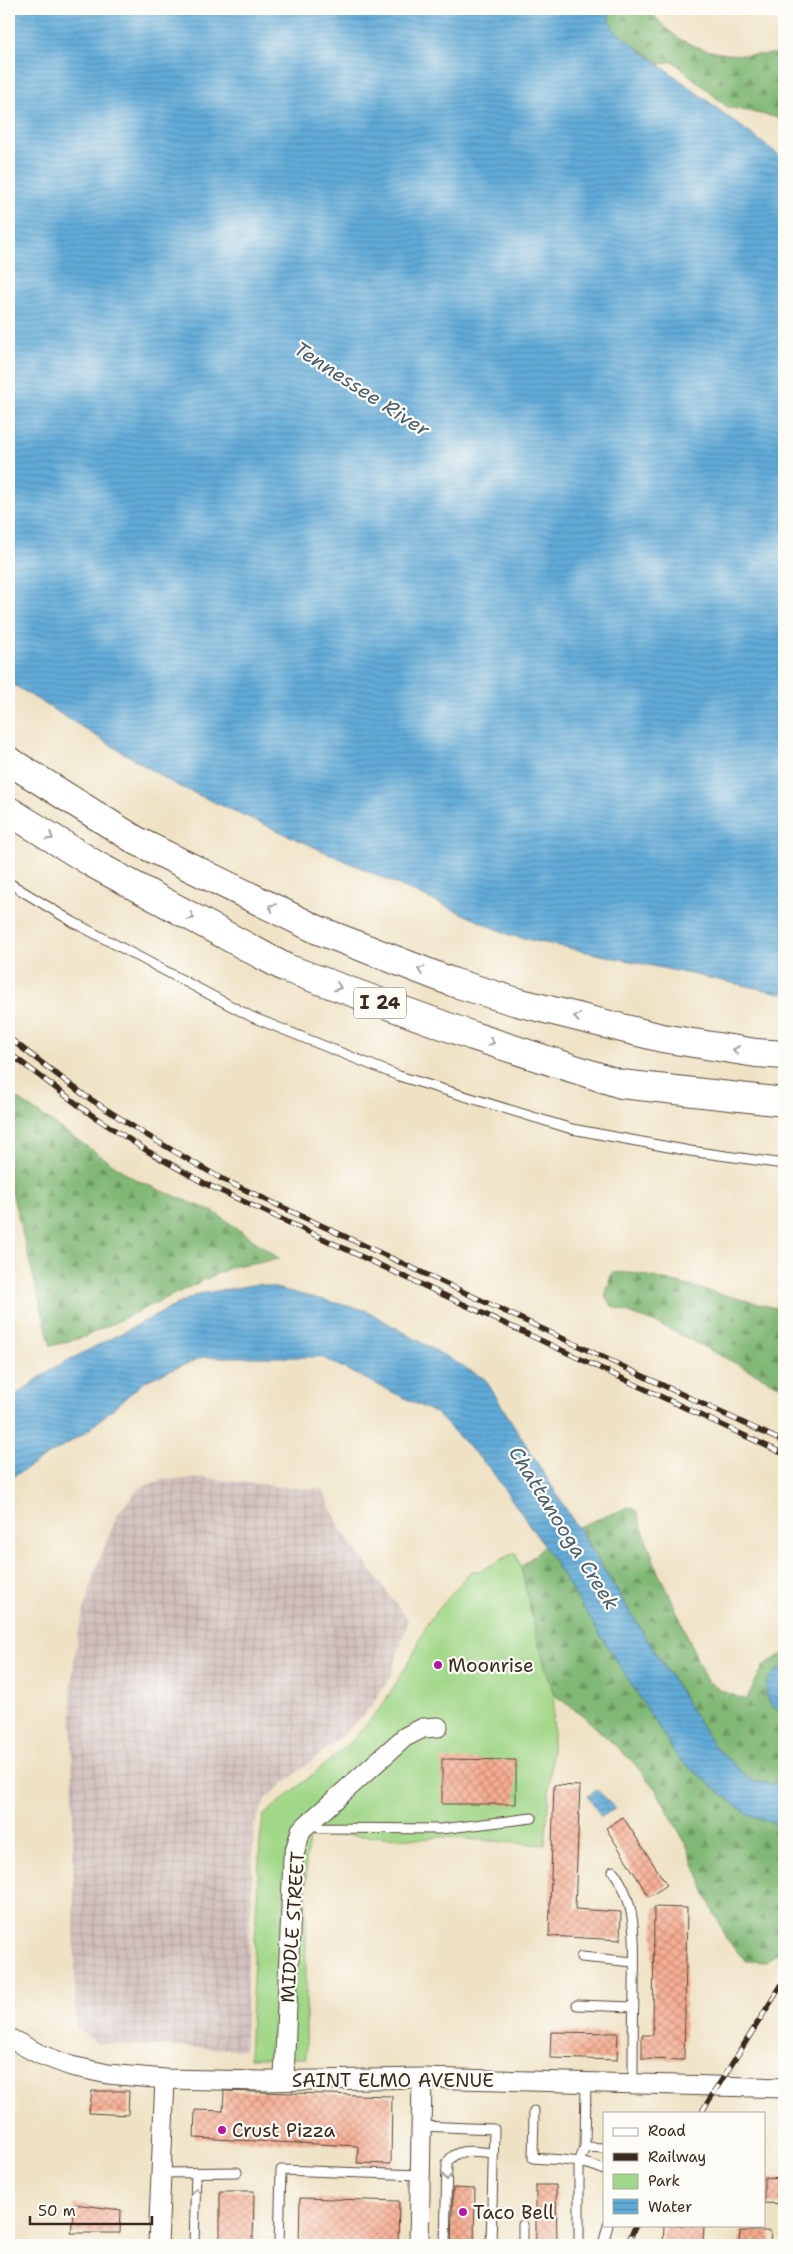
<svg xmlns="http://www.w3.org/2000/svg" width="793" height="2254" viewBox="0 0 793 2254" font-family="'Shantell Sans',sans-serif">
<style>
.industrial{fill:url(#industrial-grid)}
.green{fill:#a1d788;stroke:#6e8053}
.forest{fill:url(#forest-firs);stroke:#5e7149}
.water{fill:url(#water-rules);stroke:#4e6a7c}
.building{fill:url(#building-cross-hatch)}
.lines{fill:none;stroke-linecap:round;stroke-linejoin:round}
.lane-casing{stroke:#564637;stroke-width:11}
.street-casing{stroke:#564637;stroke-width:21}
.highway-casing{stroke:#564637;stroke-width:30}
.lane{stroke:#fff;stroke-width:9}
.street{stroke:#fff;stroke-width:19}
.highway{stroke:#fff;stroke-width:28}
.rail-casing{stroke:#3b2a1e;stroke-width:5.5}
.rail{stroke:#fdfcf7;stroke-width:4;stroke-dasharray:11;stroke-linecap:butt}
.oneway{stroke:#a79f9a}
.poi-dot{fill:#b5179e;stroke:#fdfcf7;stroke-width:2}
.labels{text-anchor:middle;stroke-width:4.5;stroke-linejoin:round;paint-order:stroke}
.shield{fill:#fdfcf7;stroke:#75695f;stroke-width:1}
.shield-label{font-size:18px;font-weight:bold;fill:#3b2a1e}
.poi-label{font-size:19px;fill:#3b2a1e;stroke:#fdfcf7;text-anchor:start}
.street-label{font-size:19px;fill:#3b2a1e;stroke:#fdfcf7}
.water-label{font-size:20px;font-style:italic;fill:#4a5e69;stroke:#fdfcf7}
</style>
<defs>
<pattern id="industrial-grid" width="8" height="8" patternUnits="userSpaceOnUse" patternTransform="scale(1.25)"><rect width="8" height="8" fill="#d1bfbd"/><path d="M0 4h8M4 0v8" fill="none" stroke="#b4a4a2"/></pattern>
<pattern id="forest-firs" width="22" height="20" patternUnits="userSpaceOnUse" patternTransform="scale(1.25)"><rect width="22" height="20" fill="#80b874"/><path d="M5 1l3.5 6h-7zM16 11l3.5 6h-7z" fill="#6a965f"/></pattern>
<pattern id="water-rules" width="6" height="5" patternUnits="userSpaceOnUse" patternTransform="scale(1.25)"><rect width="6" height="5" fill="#61abd9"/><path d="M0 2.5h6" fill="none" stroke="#518baf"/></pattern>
<pattern id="building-cross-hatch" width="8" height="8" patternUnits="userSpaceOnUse" patternTransform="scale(1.25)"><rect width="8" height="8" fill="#f7ad92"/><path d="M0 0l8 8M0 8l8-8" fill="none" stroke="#c98d77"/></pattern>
</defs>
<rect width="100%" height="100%" fill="#fdfcf7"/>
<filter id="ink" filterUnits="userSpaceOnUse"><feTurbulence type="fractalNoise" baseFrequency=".02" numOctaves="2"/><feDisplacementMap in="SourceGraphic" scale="10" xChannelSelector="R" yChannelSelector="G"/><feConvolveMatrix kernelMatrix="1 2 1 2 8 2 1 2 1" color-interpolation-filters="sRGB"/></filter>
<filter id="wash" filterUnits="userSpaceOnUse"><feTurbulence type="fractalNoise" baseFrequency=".0096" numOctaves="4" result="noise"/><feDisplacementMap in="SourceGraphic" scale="20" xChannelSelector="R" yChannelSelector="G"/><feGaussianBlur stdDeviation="1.12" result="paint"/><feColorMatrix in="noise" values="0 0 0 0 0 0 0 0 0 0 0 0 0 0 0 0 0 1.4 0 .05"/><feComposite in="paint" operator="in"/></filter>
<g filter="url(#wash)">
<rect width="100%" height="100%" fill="#efe2c4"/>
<path class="industrial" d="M206,1478L282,1487L323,1489L341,1530L408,1620L391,1677L364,1715L336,1741L266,1798L254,1825L244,2050L97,2043L76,2028L71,1690L78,1632L95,1571L118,1513L139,1488L161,1480Z"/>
<path class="green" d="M515,1552L521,1567L537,1639L554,1695L553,1737L545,1845L441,1837L420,1839L324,1834L309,1838L306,1860V2058H249L260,1841L263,1816L349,1744L382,1706L412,1657L428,1622L471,1571H480Z"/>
<path class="forest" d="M603,9H646C657,17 666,29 677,37C708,57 747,57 782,53L784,51V119L727,107L673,61L661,64L613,30L608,15Z
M9,1093L136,1180L214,1212L280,1259L234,1266L84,1337L51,1346L9,1181Z
M612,1272L641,1274L784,1310V1388L661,1325L613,1307L605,1297Z
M629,1507L635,1509L637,1513L659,1575L669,1593L706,1680L720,1690L746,1700L764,1665L784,1653V1668L775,1671L772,1705L784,1715V1786L752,1781L713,1745L578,1527Z
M544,1546L678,1758L747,1814L784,1827V1910L782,1949L766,1962L746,1961L730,1944L712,1909L686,1844L656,1790L633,1762L581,1714L554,1695L537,1639L521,1567Z"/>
<path class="water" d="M9,9H603L608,15L614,30L784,159V994L512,936L174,784L9,682Z
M259,1284L365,1310L485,1379L713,1745L752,1781L784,1786V1827L747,1814L678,1758L544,1546L491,1470L437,1414L321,1357H203L145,1381L85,1433L9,1479V1400L51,1369L198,1294Z
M784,1668V1715C781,1712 775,1709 772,1705C760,1689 767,1673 784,1668Z
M597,1790L616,1808L601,1817L588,1796Z"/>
<g id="blocks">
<path class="building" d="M442,1759L516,1760V1804H442Z
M554,1785L580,1786L575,1909L621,1912L620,1940L549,1936Z
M623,1817L667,1885L649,1897L606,1828Z
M654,1907L687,1908L684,2060L642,2059V2035H653Z
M551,2032L618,2033L617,2060L550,2058Z
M92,2091H129L128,2115L89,2113Z
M224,2091L392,2096L391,2164L357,2163L358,2146L194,2138L195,2110L223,2111Z
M764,2178L784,2179V2204L764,2203Z
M536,2185H556L557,2245H536Z
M453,2188L475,2189L474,2245H451Z
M220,2191H254L253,2244H220Z
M300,2198L399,2201L398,2245H299Z
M74,2204L121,2210L120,2233H71Z
M664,2225H704L703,2245H663Z
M740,2231H771L770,2245H739Z"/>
</g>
</g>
<g filter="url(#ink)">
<use href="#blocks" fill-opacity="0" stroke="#564637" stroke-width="1"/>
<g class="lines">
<defs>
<path id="lane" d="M9,883L73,922L252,1017L399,1076L572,1129L690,1151L784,1164
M310,1822L321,1828L441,1829L532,1818
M613,1871C640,1905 634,1954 634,1994C633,2024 633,2053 633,2083
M581,1957L634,1962
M577,2005L634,2007
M586,2082L585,2147L604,2148
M534,2111L533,2158C557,2160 582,2159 604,2170
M421,2126L494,2129L491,2245
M161,2173L237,2172
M194,2245L196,2172
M279,2245L281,2170L420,2175
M445,2245L447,2163C457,2146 476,2152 493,2153
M523,2245V2225
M579,2245V2162L585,2147
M603,2245L608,2225"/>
<path id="street" d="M9,2038L39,2054L71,2066L108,2074L165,2079L262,2081L422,2078L784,2088
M284,2079L293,1858L301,1830L405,1737L423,1728L438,1727
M158,2245L165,2079
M419,2245L422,2078"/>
<path id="highway" d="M9,761L137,841L318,930L452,982L517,1002L662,1038L756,1053L784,1055
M9,811L94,864L286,968L473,1036L621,1084L784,1102"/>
</defs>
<use href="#lane" class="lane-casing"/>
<use href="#street" class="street-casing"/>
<use href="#highway" class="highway-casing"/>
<use href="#lane" class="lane"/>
<use href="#street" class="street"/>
<use href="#highway" class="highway"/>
<defs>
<path id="rail" d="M9,1038L84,1095L143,1133L220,1178L784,1442
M9,1053L93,1116L149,1152L204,1183L784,1454
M701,2113L784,1981
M627,2245L636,2225"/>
</defs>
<use href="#rail" class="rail-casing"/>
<use href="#rail" class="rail"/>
</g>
<defs><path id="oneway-chevron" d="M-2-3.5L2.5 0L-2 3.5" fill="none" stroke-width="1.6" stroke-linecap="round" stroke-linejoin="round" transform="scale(1.25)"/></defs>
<g class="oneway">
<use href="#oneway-chevron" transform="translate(50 837) rotate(32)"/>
<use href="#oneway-chevron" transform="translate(272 907) rotate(-154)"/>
<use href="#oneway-chevron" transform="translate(191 917) rotate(28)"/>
<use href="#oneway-chevron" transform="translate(421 970) rotate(-159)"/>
<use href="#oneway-chevron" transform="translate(338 987) rotate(20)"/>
<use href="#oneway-chevron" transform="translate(577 1017) rotate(-166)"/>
<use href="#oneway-chevron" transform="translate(491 1042) rotate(18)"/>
<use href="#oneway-chevron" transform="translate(736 1050) rotate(-171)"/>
<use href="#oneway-chevron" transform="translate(447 2177) rotate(92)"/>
<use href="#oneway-chevron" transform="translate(196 2191) rotate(-88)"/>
</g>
</g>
<g class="poi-dot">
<circle cx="438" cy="1665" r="5"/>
<circle cx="222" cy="2130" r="5"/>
<circle cx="463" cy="2212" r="5"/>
</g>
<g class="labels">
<rect class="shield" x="354" y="987.5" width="52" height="31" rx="4"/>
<g class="shield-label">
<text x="380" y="1009">I 24</text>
</g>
<g class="poi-label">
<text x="448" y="1672">Moonrise</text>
<text x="232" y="2137">Crust Pizza</text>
<text x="473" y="2219">Taco Bell</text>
</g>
<g class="street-label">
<text transform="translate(292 1927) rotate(-86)" y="7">MIDDLE STREET</text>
<text x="393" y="2087">SAINT ELMO AVENUE</text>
</g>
<g class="water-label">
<text transform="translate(362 389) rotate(33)" y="7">Tennessee River</text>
<text transform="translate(564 1528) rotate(58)" y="7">Chattanooga Creek</text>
</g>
</g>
<rect width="793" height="2254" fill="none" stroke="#fdfcf7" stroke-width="30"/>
<rect x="603" y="2112" width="162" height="115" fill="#fdfcf7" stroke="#afa8a0"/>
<rect x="613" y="2128" width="25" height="8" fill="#ffffff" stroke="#afa8a0"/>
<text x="648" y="2136" font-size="15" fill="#3b2a1e">Road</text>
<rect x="613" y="2153" width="25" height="8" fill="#3b2a1e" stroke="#afa8a0"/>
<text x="648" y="2162" font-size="15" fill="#3b2a1e">Railway</text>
<rect x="613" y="2174" width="25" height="15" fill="#a1d788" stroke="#afa8a0"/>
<text x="648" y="2186" font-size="15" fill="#3b2a1e">Park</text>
<rect x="613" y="2199" width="25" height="15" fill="url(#water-rules)" stroke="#afa8a0"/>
<text x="648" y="2212" font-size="15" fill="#3b2a1e">Water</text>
<path d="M30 2216v8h122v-8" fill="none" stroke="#3b2a1e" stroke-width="2.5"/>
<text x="38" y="2216" font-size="15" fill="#3b2a1e" stroke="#fdfcf7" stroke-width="4" paint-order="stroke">50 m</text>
</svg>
